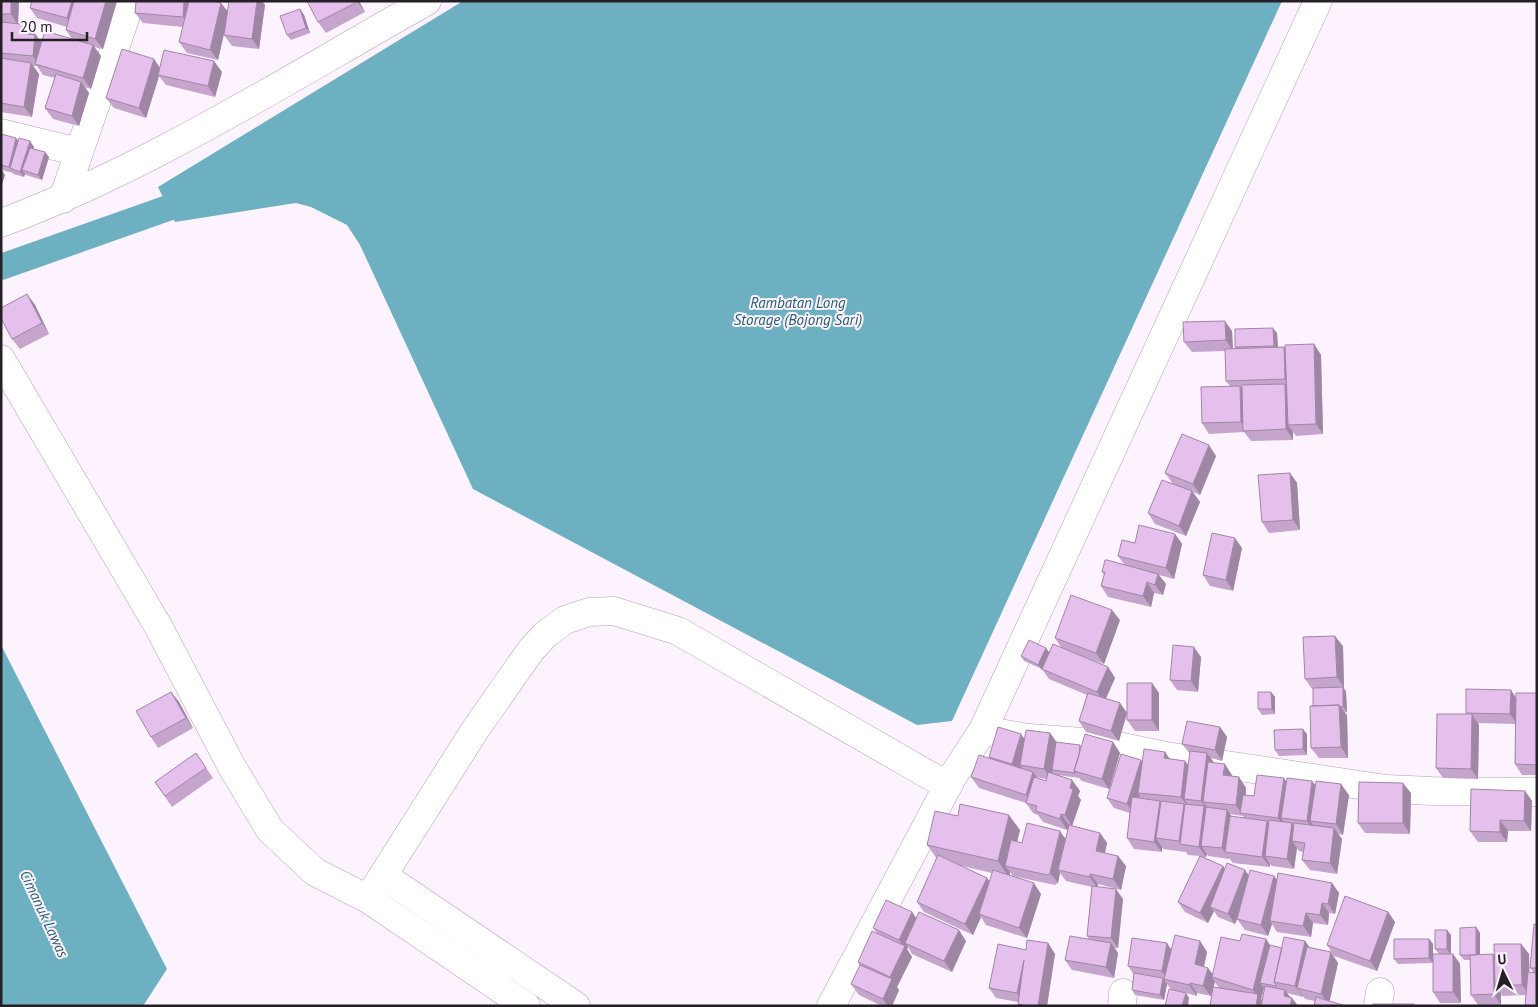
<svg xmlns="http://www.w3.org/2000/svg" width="1538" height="1007" viewBox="0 0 1538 1007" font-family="'PT Sans',sans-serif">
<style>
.water{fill:#6db0c1}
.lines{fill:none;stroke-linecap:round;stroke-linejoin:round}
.canal{stroke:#6db0c1;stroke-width:26}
.minor-casing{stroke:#afa3b1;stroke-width:29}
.minor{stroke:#fff;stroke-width:28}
.wall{fill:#c5a5cb;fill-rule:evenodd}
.shaded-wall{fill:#a086a5}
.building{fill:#e5c0ec;stroke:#a086a5}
.labels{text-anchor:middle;stroke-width:4;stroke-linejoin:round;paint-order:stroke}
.water-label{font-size:15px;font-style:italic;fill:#275e6b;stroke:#fdf3ff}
</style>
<rect width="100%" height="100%" fill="#fdf3ff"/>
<path class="water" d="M463,1H1282L952,721L917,725L473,489L360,245L347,225L311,207L296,203L175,222L158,187Z
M1,645L167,969L143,1006H1Z"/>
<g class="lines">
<path class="canal" d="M1,267L168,208"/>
<defs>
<path id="minor" d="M1,133L79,152
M63,199L131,1
M1,223C151,167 288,79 427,1
M1,359L158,626L232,767L270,830L315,872L368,899L475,730L531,650L545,635L565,620L589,612L614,611L678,631L948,786
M987,731L1029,738L1108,744L1166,756L1386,789L1432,791L1537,792
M384,876L576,1006
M368,899L526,1006
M831,1006L953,776L983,730L1318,1
M1122,1006L1123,993
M1378,1006L1380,992"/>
</defs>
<use href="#minor" class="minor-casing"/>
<use href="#minor" class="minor"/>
</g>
<path class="wall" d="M1,1H19L18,24L29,25L42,44L72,39L66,30L67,27L37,18L30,8L32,1H117L103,49L94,47L101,56L91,89L85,87L89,93L79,126L53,119L45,108L55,78L43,75L37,66H33L39,74L32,117L1,112Z
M136,1H228V3L219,2L221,3L227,12L265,5L259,49L232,46L224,35L225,27L218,60L187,53L179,42L183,27L143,23L135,13Z
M359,1L365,12L326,33L318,22Z
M300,9L304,15L310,33L291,40L287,35Z
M154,59L160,68L222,72L215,97L166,85L159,76L146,118L114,108L106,98Z
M1,134L34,147L33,149L49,157L42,180L26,175L25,174L24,177L13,174V173L2,170L5,175L1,187Z
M27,294L35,305L49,334L20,349L12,339Z
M1232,331L1233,349H1236L1235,347L1277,333L1278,347H1284L1285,349L1314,344L1321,355L1323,434L1296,436L1293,432V440L1251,441L1244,432L1209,434L1202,423L1230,386L1226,381L1225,351L1192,352L1184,342Z
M1216,456L1200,495L1193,492L1200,502L1186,536L1155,524L1148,513L1173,484L1165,473Z
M1290,473L1297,483L1300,530L1269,533L1262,522Z
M1175,534L1182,544L1174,579L1159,575L1166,584L1163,595L1154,593L1151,607L1108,597L1101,586L1104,575L1102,572L1124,564L1118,556L1135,543Z
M1242,548L1233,591L1210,586L1203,575Z
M1120,620L1104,664L1078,655L1108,667L1115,678L1106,698L1120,703L1127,713L1119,741L1086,732L1079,721L1087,695L1049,679L1042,669L1024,661L1021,656L1046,648L1049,652L1061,647L1055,638Z
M1343,646L1344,688L1346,692L1347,712H1344L1347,715L1348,758H1319L1311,748L1313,706V689H1312L1305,679Z
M1201,657L1198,692L1177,690L1170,680Z
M1152,683L1159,693V731H1135L1127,720Z
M171,692L179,702L193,728L158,748L151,737Z
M1271,692L1275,697V714L1262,715L1258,709Z
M1537,693V775H1522L1515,764V724L1478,723L1479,725L1478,779L1443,778L1436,768L1467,714L1466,713L1516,698Z
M1220,727L1227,737L1222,761L1211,758L1214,763L1232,775V776L1239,777L1246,788V795L1254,796L1286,782L1312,781L1315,785L1349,795L1343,835L1338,834L1342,839L1337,874L1310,870L1302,860L1303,852L1299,851L1297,848L1294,869L1272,866L1270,864V867L1233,863L1229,858V859L1208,856L1207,854L1206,857H1203L1223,866L1225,869L1249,875L1277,879L1332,883L1339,893L1335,914L1329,913L1328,925L1313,923L1311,937L1277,932L1272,924L1268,936L1245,930L1237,919L1235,924L1218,917L1214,911L1208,923L1185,912L1178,902L1200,856L1188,855L1186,852L1163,849L1162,847V852L1134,849L1127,838L1130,813L1114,808L1107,798L1109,789L1082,781L1079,778L1058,775L1072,780L1080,791L1078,796L1081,800L1072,826L1069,825L1067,830L1043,822L1038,815L1033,813L1026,803L979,788L971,777L990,759L989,757L1025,739L1050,733L1056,742L1081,746L1113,742L1120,753L1111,784L1141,760L1142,762L1165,752L1170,759L1185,761L1188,765L1190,754L1182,744ZM1036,777L1046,779V781L1037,778ZM1230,814L1243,816L1244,818L1232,817Z
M1307,734V755L1279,756L1275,750Z
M196,753L213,778L172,807L155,782Z
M1525,791L1532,801L1531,831H1508L1507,842H1478L1470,831Z
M1411,793L1410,834L1365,833L1358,823Z
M1020,830L1017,842L1022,843L1066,839L1100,833L1107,843L1105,853L1118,856L1126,866L1121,890L1098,884L1097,887L1123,899L1118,948H1115L1118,953L1114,978L1072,970L1065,960L1089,939L1087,936L1092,887L1066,881L1060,873L1058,883L1055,885L1013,876L1010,872V875L1041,894L1027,938L986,925L981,917L973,935L924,912L917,902L937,859L927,845ZM962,866L992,873L990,882L987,878Z
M912,912L916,918L966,941L952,972L912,954L908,947L907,949L912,957L897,987L899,990L892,1006H882L859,995L851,984L860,966L858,962L877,933L873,928Z
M1388,912L1395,922L1377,971L1334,956L1327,945Z
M1537,925V1006L1526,995L1502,996L1501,994V1005H1478L1471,995L1470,960H1464L1460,955L1476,927L1480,933V955L1493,954L1495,956L1521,944L1529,954V972H1533L1530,968Z
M1451,935V954H1453L1460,964L1461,1003H1440L1433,992V963L1398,964L1394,959L1429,939L1433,944V956L1439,954L1435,949Z
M1266,939L1270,945L1282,948L1305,941L1310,948L1338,963L1329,1001H1315L1305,999L1303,996V997L1287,993L1290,997L1292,998L1298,1006H1210L1219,988L1215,982L1211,996L1197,993V996L1186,993L1189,998L1171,989L1167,984L1164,1000L1135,995L1132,990L1134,975L1128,966L1171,950L1200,941L1207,952L1204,967L1212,974L1240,941ZM1264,988H1265L1262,1000L1261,999Z
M1048,943L1055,954L1047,1006H1019L1018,1004V1002L996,998L989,988L1026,950Z"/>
<path class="shaded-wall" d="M11,1H19L18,25L11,14Z
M72,1H74V29L67,18Z
M106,1H117L103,49L95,39Z
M184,1H192L190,28L183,17Z
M257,1H262L265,5L259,49L252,39Z
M357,1H359L365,12Z
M221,3L229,13L218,60L210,50Z
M300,9L304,15L310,33L306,28Z
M29,25L43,45L40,67L33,56L27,34Z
M93,45L101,56L91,89L83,78Z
M154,59L161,70L158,75L159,76L146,118L139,108Z
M214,61L222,72L215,97L208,86Z
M31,63L39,74L32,117L24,107Z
M81,82L89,93L79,126L72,116Z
M16,138L20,143L10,168L13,173L9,167Z
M30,141L34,147L26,171L22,170L25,174L24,177L20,172Z
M45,152L49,157L42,180L38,175Z
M1,169L5,175L1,187Z
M27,294L35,305L49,334L42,323Z
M1225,321L1232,331L1233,351L1226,340Z
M1273,328L1277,333L1278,351L1274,346Z
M1314,344L1321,355L1323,434L1316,424Z
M1284,347L1292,357L1293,390L1285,379Z
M1285,384L1292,394L1288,425L1293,432V440L1286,429Z
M1240,386L1248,396L1247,431L1241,422Z
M1209,445L1216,456L1200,495L1193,484Z
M1290,473L1297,483L1300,530L1293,520Z
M1192,491L1200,502L1186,536L1179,526Z
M1175,534L1182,544L1174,579L1166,568Z
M1235,538L1242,548L1233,591L1226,580Z
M1158,574L1166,584L1163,595L1155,585Z
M1147,582L1154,593L1151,607L1143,596Z
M1112,610L1120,620L1104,664L1096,653Z
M1335,636L1343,646L1344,688L1337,677Z
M1194,647L1201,657L1198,692L1191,681Z
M1046,648L1050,654L1042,670L1038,665Z
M1108,667L1115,678L1104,703L1097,692Z
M1152,683L1159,693V731L1152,720Z
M1343,687L1346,692L1347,712L1343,707Z
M1511,690L1518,701L1517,724L1510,714Z
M171,692L179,702L193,728L186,718Z
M1271,692L1275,697V714L1272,709Z
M1120,703L1127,713L1119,741L1111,731Z
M1339,705L1347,715L1348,758L1341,747Z
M1472,714L1479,725L1478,779L1471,769Z
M1220,727L1227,737L1222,761L1215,750Z
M1303,729L1307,734V755L1303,749Z
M1050,733L1058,744L1051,779L1044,769Z
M1021,734L1029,745L1020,765L1022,767L1019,774L1012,764Z
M1113,742L1120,753L1109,789L1102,779Z
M1165,752L1172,763L1164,758Z
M1207,753L1215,764L1203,802L1209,809L1208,811L1201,801Z
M1141,760L1148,771L1138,793L1140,796L1134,815L1127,804Z
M1185,761L1193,771L1184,799L1188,805V807L1181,797Z
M1225,764L1232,775L1230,785L1223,775Z
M1033,772L1041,783L1033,806L1026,795Z
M1239,777L1246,788L1243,813H1241L1236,805Z
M1284,778L1291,789L1281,818L1286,825V828L1278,818Z
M1072,780L1080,791L1078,796L1081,800L1072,826L1065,815L1070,788Z
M1312,781L1319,791L1310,821L1315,827L1314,831L1307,821Z
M1403,783L1411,793L1410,834L1403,823Z
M1341,784L1349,795L1343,835L1336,824Z
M1525,791L1532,801L1531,831L1524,821Z
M1160,801L1167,811L1156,838L1162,847V852L1154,842Z
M1184,804L1191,815L1181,844L1179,841Z
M1204,806L1211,817L1201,846L1207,854L1206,857L1199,847Z
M1227,810L1234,820L1225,852L1229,859L1222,848Z
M1061,814L1069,825L1067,830L1060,819Z
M1009,815L1020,830L1011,867L1005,866L1010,872L1009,877L998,861Z
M1500,820L1508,831L1507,842L1500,832Z
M1267,821L1274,832L1265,856L1270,864V867L1262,857Z
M1292,823L1299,834L1292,841L1297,848L1294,869L1287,859Z
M1334,828L1342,839L1337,874L1330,863Z
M1060,831L1067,841L1058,870L1060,873L1058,883L1050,873Z
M1100,833L1107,843L1103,861L1096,851Z
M1118,856L1126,866L1121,890L1113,879Z
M1223,866L1231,877L1210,907L1214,911L1208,923L1200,913Z
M1245,870L1253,881L1235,924L1228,914Z
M1090,874L1098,884L1097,888L1090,877Z
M1274,876L1282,886L1270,921L1272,924L1268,936L1261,925Z
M987,878L994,888L979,914L981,917L973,935L965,924Z
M1034,883L1041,894L1027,938L1019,928Z
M1332,883L1339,893L1335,914L1328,904Z
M1116,889L1123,899L1118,948L1111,938Z
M1322,903L1329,913L1328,925L1320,915Z
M912,912L919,922L905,943L908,947L907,949L912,957L897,987L899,990L892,1006H887L883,999L892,979L890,977L904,947L899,940Z
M1388,912L1395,922L1377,971L1370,961Z
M1306,913L1313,923L1311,937L1303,926Z
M1476,927L1480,933V960L1476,955Z
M959,930L966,941L952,972L944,961Z
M1447,930L1451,935V955L1447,949Z
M1266,939L1273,950L1260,983L1264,988L1261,999L1265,1005V1006H1256L1257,996L1253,990Z
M1429,939L1433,944V963L1429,958Z
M1200,941L1207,952L1202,975L1195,964Z
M1305,941L1313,952L1297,988L1303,996V997L1295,986Z
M1048,943L1055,954L1047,1006H1038Z
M1111,943L1118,953L1114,978L1106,967Z
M1167,943L1174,954L1168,980L1162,971Z
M1521,944L1529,954L1530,995L1522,985Z
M1331,952L1338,963L1329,1004L1321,994Z
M1453,954L1460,964L1461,1003L1453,992Z
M1493,954L1501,965L1495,985L1501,994V1005L1494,994Z
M1024,960V1004L1017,993Z
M1208,968L1216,978L1212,977L1215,982L1211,996L1203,986Z
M1163,978L1167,984L1164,1000L1160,995Z
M1190,983L1197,993V996L1189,985Z
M1285,990L1292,1000V998L1298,1006H1290L1284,996Z
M1186,993L1189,998L1188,1006H1182Z"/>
<path class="building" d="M1,1H11V14H1Z
M32,1H72L67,18L30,8Z
M74,1H106L95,39L66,30Z
M136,1H184L183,17L135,13Z
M189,1H214L221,3L210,50L179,42Z
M229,1H257L252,39L224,35Z
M307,1H357V2L318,22Z
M300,9L306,28L287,35L280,16Z
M1,22L29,25L27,34L35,35L33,56L1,53Z
M45,31L93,45L83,78L35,64Z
M122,49L154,59L139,108L106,98Z
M164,50L214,61L208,86L158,75Z
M1,58L31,63L24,107L1,103Z
M56,74L81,82L72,116L45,108Z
M1,134L16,138L9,167L1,165Z
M19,138L30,141L20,172L10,168Z
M30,148L45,152L38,175L22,170Z
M27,294L42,323L12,339L1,318V308Z
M1225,321L1226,340L1184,342L1183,322Z
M1273,328L1274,346L1235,347V329Z
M1314,344L1316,424L1288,425L1285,345Z
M1284,347L1285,379L1226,381L1225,349Z
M1285,384L1286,429L1243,431L1242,385Z
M1240,386L1241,422L1202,423L1201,387Z
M1182,434L1209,445L1193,484L1165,473Z
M1290,473L1293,520L1262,522L1258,475Z
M1162,480L1192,491L1179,526L1148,513Z
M1139,525L1175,534L1166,568L1118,556L1122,540L1135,543Z
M1212,533L1235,538L1226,580L1203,575Z
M1105,560H1107L1158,574L1155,585L1147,582L1143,596L1101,586L1105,572H1102Z
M1071,595L1112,610L1096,653L1055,638Z
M1335,636L1337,677L1305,679L1303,637Z
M1029,640L1046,648L1038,665L1021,656Z
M1053,644L1108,667L1097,692L1042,669Z
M1173,645L1194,647L1191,681L1170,680Z
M1127,683H1152V720H1127Z
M1343,687V707H1341L1339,705L1313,706V688Z
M1466,689L1511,690L1510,714L1466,713Z
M171,692L186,718L151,737L136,711Z
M1258,692H1271L1272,709H1258Z
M1088,693L1120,703L1111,731L1079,721Z
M1516,693H1537V765L1515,764Z
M1339,705L1341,747L1311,748L1310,706Z
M1437,714H1472L1471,769L1436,768Z
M1187,721L1220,727L1215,750L1182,744Z
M998,727L1021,734L1012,764L989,757Z
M1303,729V749L1275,750L1274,730Z
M1026,730L1050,733L1044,769L1020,765Z
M1085,734L1113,742L1102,779L1074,771Z
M1056,742L1080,745L1079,755L1074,771L1076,773L1052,770Z
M1144,749L1165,752L1164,758L1185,761L1181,797L1138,793Z
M1190,751L1207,753L1201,801L1184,799Z
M196,753L206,768L165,796L155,782Z
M1121,754L1141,760L1127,804L1107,798Z
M979,755L1033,772L1026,795L971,777Z
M1208,762L1225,764L1223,775L1239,777L1236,805L1203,802Z
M1048,772L1072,780L1070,788L1073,790L1065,815L1061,814L1060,819L1036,811L1037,806L1026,803L1034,777L1046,781Z
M1257,775L1284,778L1278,818L1240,813L1243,795L1254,796Z
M1287,778L1312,781L1307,821L1281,818Z
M1316,781L1341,784L1336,824L1310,821Z
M1359,782L1403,783V823H1358Z
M1471,789L1525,791L1524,821L1500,820V832L1470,831Z
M1132,797L1160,801L1154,842L1127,838Z
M1161,801L1184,804L1179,841L1156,838Z
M960,804L1009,815L998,861L927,845L935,811L958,816Z
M1185,804L1204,806L1199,847L1180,844Z
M1206,807L1227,810L1222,848L1201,846Z
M1230,816L1267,821L1262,857L1225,852Z
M1269,820L1292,823L1287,859L1265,856Z
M1027,823L1060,831L1050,873L1048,875L1005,866L1011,840L1022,843Z
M1294,823L1334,828L1330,863L1302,860L1305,843L1292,841Z
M1069,825L1100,833L1096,851L1118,856L1113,879L1090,874V877L1058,870Z
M938,855L987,878L965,924L917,902Z
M1200,856L1223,866L1200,913L1178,902Z
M1227,863L1245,870L1228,914L1210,907Z
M993,870L1034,883L1019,928L979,914Z
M1250,870L1274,876L1261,925L1237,919Z
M1278,873L1332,883L1328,904L1322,903L1320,915L1306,913L1303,926L1270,921Z
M1092,886L1116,889L1111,938L1087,936Z
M1345,896L1388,912L1370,961L1327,945Z
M886,900L912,912L899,940L873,928Z
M919,912L959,930L944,961L905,943Z
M1534,924L1537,925V968H1530Z
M1476,927V955H1460V928Z
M1435,930H1447V949H1435Z
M872,931L905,946L890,977L858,962Z
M1242,934L1266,939L1253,990L1212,977L1221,937L1240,941Z
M1175,935L1200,941L1195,964L1208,968L1203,986L1190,983L1189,985L1164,979Z
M1070,936L1111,943L1106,967L1065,960Z
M1284,937L1305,941L1295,986L1274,982Z
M1132,938L1167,943L1162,971L1128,966Z
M1394,939H1429V958L1394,959Z
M1027,940L1048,943L1038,1006H1029L1018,1004L1024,960L1017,993L989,988L998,944L1026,950Z
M1494,944H1521L1522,985H1495Z
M1270,945L1282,948L1274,982L1276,985V986L1260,983Z
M1307,947L1331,952L1321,994L1297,988Z
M1433,954H1453V992H1433Z
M1493,954L1494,994L1471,995L1470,955Z
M860,965L892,979L883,999L851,984Z
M1528,972L1537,973V1006H1525Z
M1134,973L1163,978L1160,995L1132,990Z
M1265,986L1285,990L1284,996L1292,998L1290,1006H1261Z
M1213,987L1258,994L1256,1006H1210Z
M1169,989L1186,993L1182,1006H1165Z
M1316,997L1346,1006H1314Z
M1373,1004H1414V1006H1373Z"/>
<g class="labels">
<g class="water-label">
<text x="798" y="308">Rambatan Long<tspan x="798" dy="17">Storage (Bojong Sari)</tspan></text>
<text transform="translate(44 914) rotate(65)" y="5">Cimanuk Lawas</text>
</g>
</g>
<rect width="1538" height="1007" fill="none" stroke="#242025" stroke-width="5"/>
<g transform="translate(1503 972) rotate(355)" stroke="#fdf3ff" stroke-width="4" paint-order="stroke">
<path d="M0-4L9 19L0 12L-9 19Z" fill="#242025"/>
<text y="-8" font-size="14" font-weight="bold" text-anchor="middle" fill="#242025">U</text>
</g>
<path d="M12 32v8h75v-8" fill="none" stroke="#242025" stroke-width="2.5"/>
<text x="20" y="32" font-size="15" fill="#242025" stroke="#fdf3ff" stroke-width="4" paint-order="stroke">20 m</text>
</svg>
